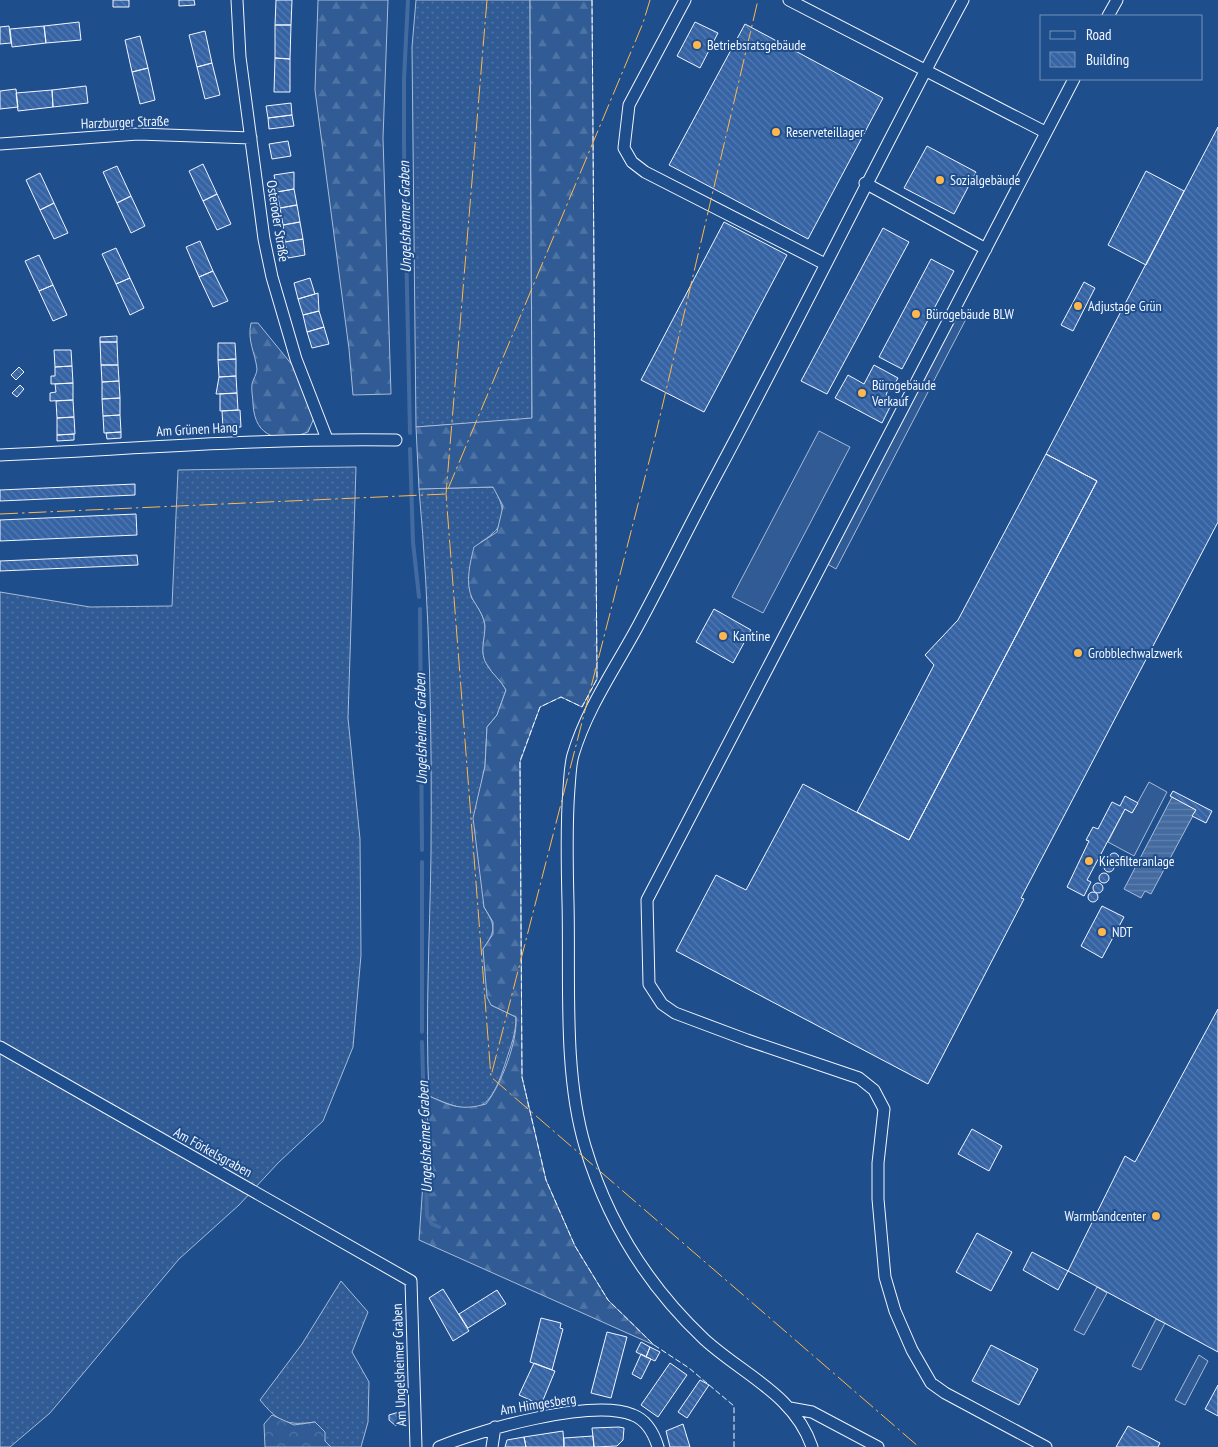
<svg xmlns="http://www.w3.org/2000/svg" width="1218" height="1447" viewBox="0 0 1218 1447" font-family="'PT Sans Narrow',sans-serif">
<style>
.grass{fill:url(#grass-dots);stroke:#a8bbd7}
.forest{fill:url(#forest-firs);stroke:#a8bbd7}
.park{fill:url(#park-crowns);stroke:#a8bbd7}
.built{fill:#305b95;stroke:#a8bbd7}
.water{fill:url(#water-rules);stroke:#a8bbd7}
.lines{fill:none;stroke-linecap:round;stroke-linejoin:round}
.stream{stroke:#446ba0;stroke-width:4}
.building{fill:url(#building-back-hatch);stroke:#f2f6ff}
.street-casing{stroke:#f2f6ff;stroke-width:13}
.street{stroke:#1f4e8c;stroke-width:11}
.fence{stroke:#f2f6ff;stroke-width:1;stroke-dasharray:6 2.5;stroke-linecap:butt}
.power{stroke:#ffb74d;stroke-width:1;stroke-dasharray:18 4 2.5 4;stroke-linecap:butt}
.poi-dot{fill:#ffb74d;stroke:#1f4e8c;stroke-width:2}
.labels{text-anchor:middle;stroke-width:4;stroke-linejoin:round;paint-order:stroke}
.poi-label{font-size:14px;fill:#f2f6ff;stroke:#1f4e8c;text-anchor:start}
.street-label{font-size:14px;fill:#f2f6ff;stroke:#1f4e8c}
.water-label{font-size:15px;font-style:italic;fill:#f2f6ff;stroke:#1f4e8c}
</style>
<defs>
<pattern id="grass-dots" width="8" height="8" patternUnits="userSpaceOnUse" patternTransform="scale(1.25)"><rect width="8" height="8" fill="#305b95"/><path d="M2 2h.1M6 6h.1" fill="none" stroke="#4e73a5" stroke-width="1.8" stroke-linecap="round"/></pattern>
<pattern id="forest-firs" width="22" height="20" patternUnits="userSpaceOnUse" patternTransform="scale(1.25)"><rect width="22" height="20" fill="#305b95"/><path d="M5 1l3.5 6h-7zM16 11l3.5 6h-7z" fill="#4e73a5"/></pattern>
<pattern id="park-crowns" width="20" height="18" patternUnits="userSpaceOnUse" patternTransform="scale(1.25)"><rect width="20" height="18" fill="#305b95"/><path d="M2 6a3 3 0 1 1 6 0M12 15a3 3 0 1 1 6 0" fill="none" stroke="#4e73a5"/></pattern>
<pattern id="water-rules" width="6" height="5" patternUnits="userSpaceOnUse" patternTransform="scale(1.25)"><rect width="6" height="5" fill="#446ba0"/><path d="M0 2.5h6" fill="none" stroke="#5f81ae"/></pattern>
<pattern id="building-back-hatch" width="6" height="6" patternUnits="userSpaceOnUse" patternTransform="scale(1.25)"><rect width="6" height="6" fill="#3563a3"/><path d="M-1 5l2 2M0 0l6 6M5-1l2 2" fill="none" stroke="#537ab1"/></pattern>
</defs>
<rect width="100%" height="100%" fill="#1f4e8c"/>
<path class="grass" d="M416,0H530L532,419L416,427L412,47Z
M356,467L348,718L360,839L361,955L353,1047L323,1121L279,1162L239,1205L179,1259L50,1413L10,1447H0V592L90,607L172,606L178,470Z
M494,487C507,513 507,526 481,542L471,597C477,605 483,615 485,625C486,638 479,652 487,664C492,673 500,679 506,690L497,715L487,727L485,766L482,781L484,907C496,927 496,930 483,949L491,1005L516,1017C516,1034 511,1045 506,1061C490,1112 478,1118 429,1096C425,1015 430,934 431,853C432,732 430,610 419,489Z
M341,1281L368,1312L352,1352L369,1382L368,1422L361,1447H331L325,1441L315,1422C287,1426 278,1422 260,1400L302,1344Z"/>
<path class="forest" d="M318,0H388L383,138L391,394L353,395L349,349L315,90Z
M530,0H592L597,679L582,707L561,697L540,707L520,762L522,1077L546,1180L575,1246L608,1300L654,1345L419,1240L429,1096C451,1106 461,1111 486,1104C501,1085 518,1041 516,1017L491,1005L487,997L483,949L493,934V922L484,907L473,818L485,766L487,727L497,715L506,690C501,680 492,674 487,665C479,653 485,639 485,626C484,615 477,607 472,598C465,583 470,563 474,547L497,532L503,506L493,487L419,489L416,427L532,418Z
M251,323H258L293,366L314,418L308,432C280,443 255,439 253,404C253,398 251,390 252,384C253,379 257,374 257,369C255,352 247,341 251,323Z"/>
<path class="park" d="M272,1415L294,1425L315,1422L325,1432V1441L331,1447H265L264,1424Z"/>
<path class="built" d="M953,313L966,319L836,569L824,562Z
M819,431L850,447L763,613L732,597Z
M1149,782L1167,792L1134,856L1108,842L1125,809L1132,813Z
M1097,1287L1107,1293L1084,1335L1074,1330Z
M1156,1319L1165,1323L1141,1370L1132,1366Z
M1199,1355L1208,1361L1185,1405L1175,1400Z"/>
<path class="water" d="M1172,797L1196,810L1151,894L1145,891L1141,898L1124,889Z"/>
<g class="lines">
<path class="stream" d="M408,0L404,79V146L410,433
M410,449L413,542L419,597
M420,609L422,850
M422,1032V862
M422,1042L427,1216L432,1224L439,1227"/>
</g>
<path class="building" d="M113,0H129V7H113Z
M179,0H194L195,5L179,6Z
M276,0H292L291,25H275Z
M79,22L81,40L46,43L44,26Z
M695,22L718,33L700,68L677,56Z
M745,24L883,98L808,239L669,165Z
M275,25H291L290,59L275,58Z
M9,26L11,43L0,44V27Z
M44,26L46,43L12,47L10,29Z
M205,31L212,63L197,67L189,35Z
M140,36L148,68L132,72L125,40Z
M275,58L290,59V92H274Z
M212,63L220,95L205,99L197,67Z
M148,68L155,100L140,104L132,72Z
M86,86L88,103L53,107L52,90Z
M16,89L18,107L0,109V91Z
M52,90L53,107L18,111L16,93Z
M291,103L292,115L268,118L266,106Z
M292,115L294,126L269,129L268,118Z
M1218,127V522L1021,898L1024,899L928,1084L676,951L716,875L746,890L803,784L909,840L1097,481L1046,454Z
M288,141L291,156L272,159L269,144Z
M927,146L976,172L954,214L904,188Z
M203,164L217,194L203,201L189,171Z
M117,166L131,196L117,203L103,172Z
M1146,171L1184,191L1146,265L1108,245Z
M294,172V189L277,192L274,175Z
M40,173L54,203L40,210L26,180Z
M294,189L297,205L280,208L277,192Z
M217,194L231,224L217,230L203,201Z
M131,196L145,226L131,233L117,203Z
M54,203L68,233L54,239L40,210Z
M297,205L300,222L283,225L280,208Z
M300,222L303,239L285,242L283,225Z
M724,222L787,255L704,412L641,380Z
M883,228L909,242L827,394L801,381Z
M303,239L305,255L288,258L285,242Z
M200,241L213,271L199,277L186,247Z
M116,248L130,278L116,284L102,254Z
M39,255L53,285L39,291L25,261Z
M931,259L954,271L902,369L879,357Z
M213,271L228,301L213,307L199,277Z
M130,278L144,308L130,315L116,284Z
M310,278L315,294L298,299L294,283Z
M1084,282L1095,288L1073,331L1061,325Z
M53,285L67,315L53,321L39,291Z
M318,293L319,311L303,315L298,299Z
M319,311L324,327L307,332L303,315Z
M324,327L329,344L312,348L307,332Z
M117,336V342H100V337Z
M100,342H117L118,365H101Z
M218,343H235L236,359L218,360Z
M54,350H71L72,366L55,367Z
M236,359V376L219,377L218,360Z
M101,365H118L119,381L102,382Z
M874,365L898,378L891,391L888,390L886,395L894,399L882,423L835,398L848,375L864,384Z
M72,366L73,383L51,384V376H55V367Z
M19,367L24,372L16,380L11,375Z
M236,376L237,393L216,394L219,377Z
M119,381L120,398L102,399V382Z
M73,383V400L50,401V393L56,392L55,384Z
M20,385L24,389L17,397L12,393Z
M237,393L238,410L220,411V394Z
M120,398V415L103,416L102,399Z
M73,400L74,417L57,418L56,401Z
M240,410L241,427L223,428L222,411Z
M120,415L121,432L104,433L103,416Z
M74,417L75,434L57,435V418Z
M121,432V438L107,439L106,433Z
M74,434V440L57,441V435Z
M1046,454L1097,481L909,840L857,812L934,665L925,655L958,620Z
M135,484V495L0,501V490Z
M136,514L137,535L0,541V520Z
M137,555L138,565L0,571V561Z
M714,609L751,630L733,663L696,642Z
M1173,791L1212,811L1206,823L1192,816L1196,810L1170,796Z
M1125,796L1138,803L1132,813L1125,809L1087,880L1091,882L1084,896L1067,887L1089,841L1086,840L1093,827L1098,829L1112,802L1120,806Z
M1109 858a5 5 0 1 1 10 0a5 5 0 1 1-10 0Z
M1104 867a5 5 0 1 1 10 0a5 5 0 1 1-10 0Z
M1099 878a5 5 0 1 1 10 0a5 5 0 1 1-10 0Z
M1093 888a5 5 0 1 1 10 0a5 5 0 1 1-10 0Z
M1088 897a5 5 0 1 1 10 0a5 5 0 1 1-10 0Z
M1102,906L1124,917L1102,958L1081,946Z
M1218,1009V1352L1068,1271L1125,1156L1135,1162Z
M972,1129L1002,1146L989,1171L958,1154Z
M977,1233L1012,1252L991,1291L956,1272Z
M1032,1252L1068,1271L1058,1290L1023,1270Z
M443,1289L469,1331L453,1341L429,1298Z
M497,1290L506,1304L468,1328L459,1314Z
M541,1318L561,1323L560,1328L563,1329L552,1370L530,1362Z
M607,1332L627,1337L611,1398L591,1393Z
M641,1342L650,1347L646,1357L636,1352Z
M991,1345L1038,1369L1019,1405L972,1381Z
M650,1347L660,1352L655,1361L646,1357Z
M641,1354L651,1359L641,1379L632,1374Z
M534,1363L555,1371L541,1405L519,1395Z
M670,1363L687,1375L658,1417L641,1405Z
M700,1380L709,1385L687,1418L678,1412Z
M1218,1385V1416L1205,1409Z
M399,1412L400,1420L396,1426L389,1420V1415Z
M683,1424L690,1447H670L666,1431Z
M1128,1426L1160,1443L1158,1447H1116Z
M619,1427L624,1428L623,1440L617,1446L594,1447L592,1428Z
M563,1431L564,1447H526L524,1437Z
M593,1436L594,1447H564V1438Z
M524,1437L526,1447H505L507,1440Z"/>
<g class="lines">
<defs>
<path id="street" d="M237,0L240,57L264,239L272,277L296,359L327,439
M685,0L629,105L624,148L632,162L645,172L825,264
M789,0L1045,132
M1108,16L1117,0
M0,144L138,134L251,138
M865,183L986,249
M0,455C132,449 264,438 396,440
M0,1047L411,1281L416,1447
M790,1408L812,1412L878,1447
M439,1447C480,1430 592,1398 633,1415C646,1420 654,1434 658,1447
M492,1447L495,1427
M812,1447C795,1395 742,1374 704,1339C648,1286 607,1220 585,1146C563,1072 570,980 568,902C567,864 566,826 569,788C570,777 570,766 573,755C587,708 616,667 639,624C666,574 691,522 718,472C802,315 879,156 963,0
M1046,1447L945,1393L931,1383L912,1350L895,1311L885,1277L878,1199V1163L884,1109L874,1090L859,1078L747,1040L675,1013L662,1004L649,984L647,900L1074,79"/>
</defs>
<use href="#street" class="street-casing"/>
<use href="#street" class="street"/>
<path class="fence" d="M592,0L597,679L582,707L561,697L540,707L520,761L522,1077L546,1180L575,1246L608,1300L654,1345L689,1368L734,1406V1447"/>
<path class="power" d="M487,0L446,494L491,1077L919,1447
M448,489L643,23L650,0
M0,514L446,494
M492,1072L652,450L758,0"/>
</g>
<g class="poi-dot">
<circle cx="697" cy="45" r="5"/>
<circle cx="776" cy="132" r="5"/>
<circle cx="940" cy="180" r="5"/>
<circle cx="1078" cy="306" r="5"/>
<circle cx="916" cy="314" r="5"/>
<circle cx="862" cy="393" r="5"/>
<circle cx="723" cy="636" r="5"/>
<circle cx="1078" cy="653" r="5"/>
<circle cx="1089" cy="861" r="5"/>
<circle cx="1102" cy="932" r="5"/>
<circle cx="1156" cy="1216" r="5"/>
</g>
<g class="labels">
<g class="poi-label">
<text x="707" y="50">Betriebsratsgebäude</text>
<text x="786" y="137">Reserveteillager</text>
<text x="950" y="185">Sozialgebäude</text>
<text x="1088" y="311">Adjustage Grün</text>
<text x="926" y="319">Bürogebäude BLW</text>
<text x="872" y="390">Bürogebäude<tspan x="872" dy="16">Verkauf</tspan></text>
<text x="733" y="641">Kantine</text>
<text x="1088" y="658">Grobblechwalzwerk</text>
<text x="1099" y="866">Kiesfilteranlage</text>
<text x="1112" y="937">NDT</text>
<text x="1146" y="1221" text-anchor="end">Warmbandcenter</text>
</g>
<g class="street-label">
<text transform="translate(125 122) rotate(-2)" y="5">Harzburger Straße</text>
<text transform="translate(278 221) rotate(81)" y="5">Osteroder Straße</text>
<text transform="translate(197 429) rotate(-3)" y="5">Am Grünen Hang</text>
<text transform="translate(213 1152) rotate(29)" y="5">Am Förkelsgraben</text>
<text transform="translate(399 1365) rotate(-92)" y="5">Am Ungelsheimer Graben</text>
<text transform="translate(538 1404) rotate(-9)" y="5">Am Himgesberg</text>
</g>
<g class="water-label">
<text transform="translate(405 217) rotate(-91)" y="5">Ungelsheimer Graben</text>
<text transform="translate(421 729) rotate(-91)" y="5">Ungelsheimer Graben</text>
<text transform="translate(425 1137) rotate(-92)" y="5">Ungelsheimer Graben</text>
</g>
</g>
<rect x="1040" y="15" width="162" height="65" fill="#1f4e8c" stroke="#7391ba"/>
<rect x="1050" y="31" width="25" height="8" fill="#1f4e8c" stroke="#7391ba"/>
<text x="1086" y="40" font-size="15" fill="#f2f6ff">Road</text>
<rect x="1050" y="52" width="25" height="15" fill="url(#building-back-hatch)" stroke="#7391ba"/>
<text x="1086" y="65" font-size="15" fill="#f2f6ff">Building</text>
</svg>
